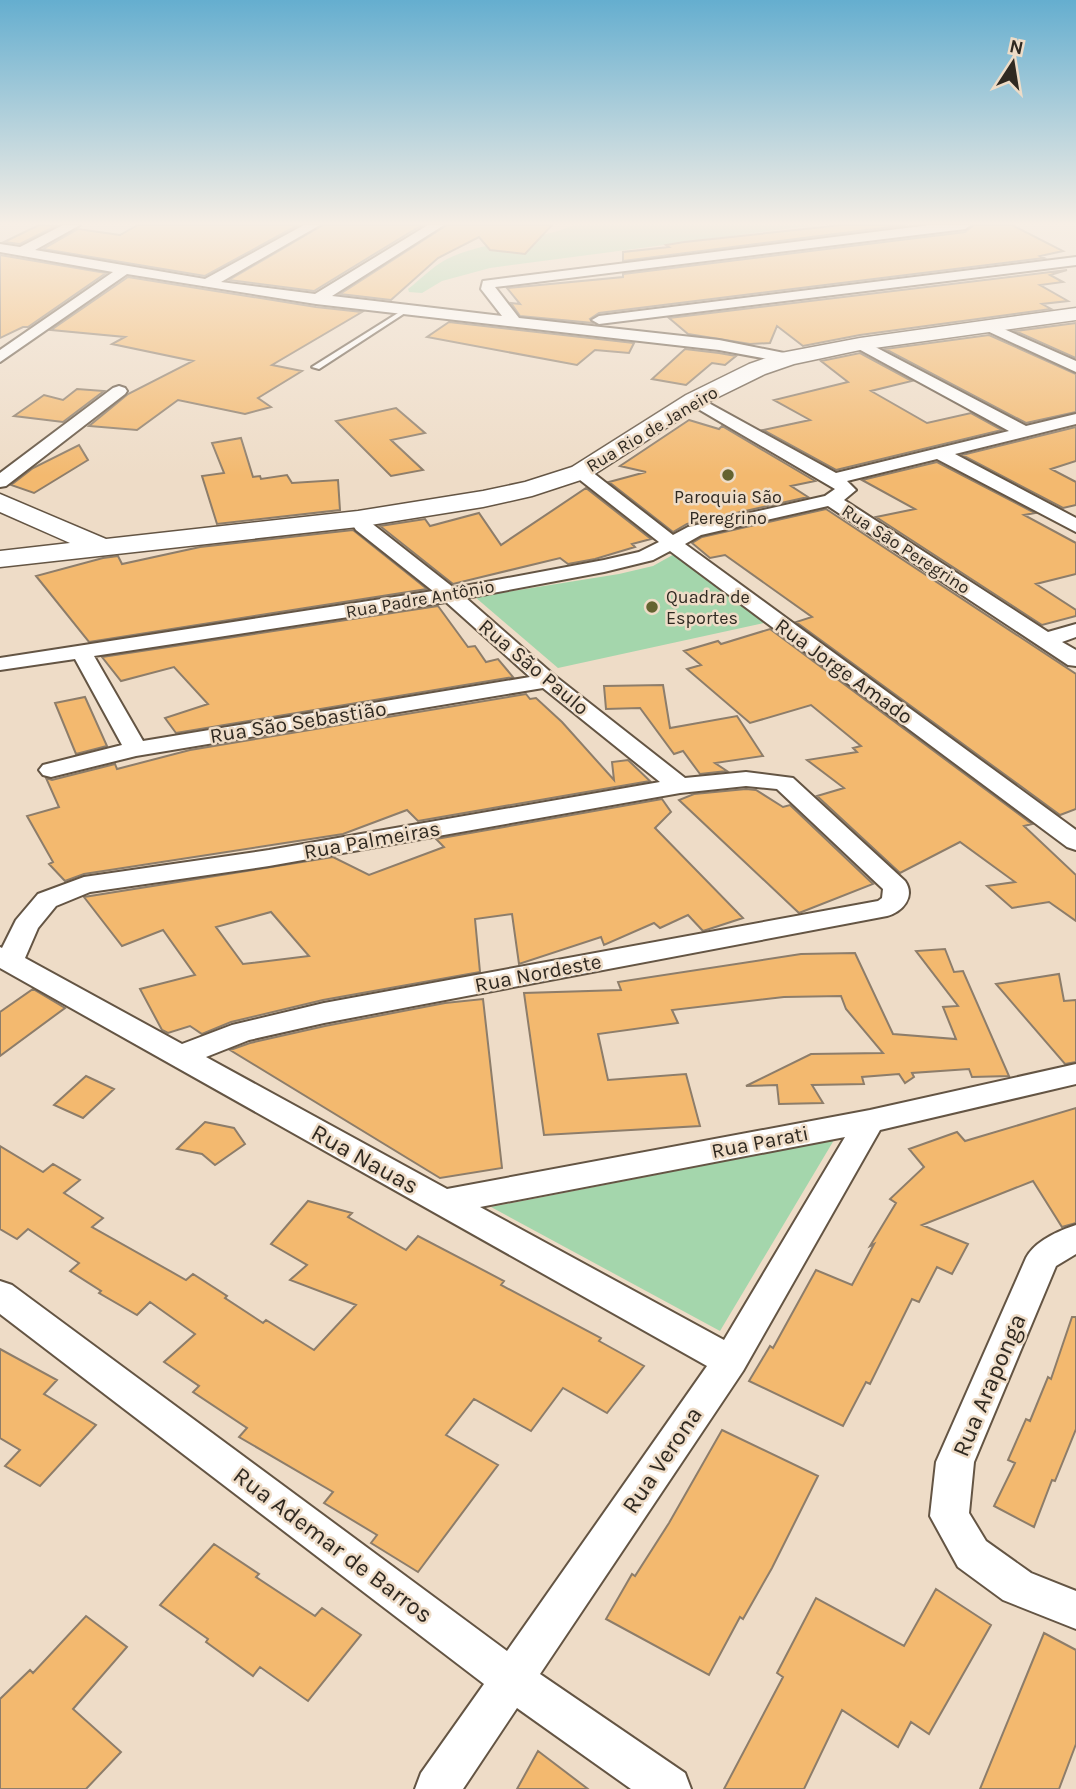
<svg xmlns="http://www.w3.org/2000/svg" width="1076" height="1789" viewBox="0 0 1076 1789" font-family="Karla,sans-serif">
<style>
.green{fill:#a4d6ac}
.building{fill:#f3b96f;stroke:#8d7d6a;stroke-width:2;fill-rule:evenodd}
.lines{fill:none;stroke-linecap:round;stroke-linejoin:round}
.lane-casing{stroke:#645544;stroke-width:4}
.street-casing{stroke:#645544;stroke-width:4}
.secondary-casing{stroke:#645544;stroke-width:3}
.lane{fill:#fff;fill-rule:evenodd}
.street{fill:#fff;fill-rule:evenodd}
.secondary{fill:#fff;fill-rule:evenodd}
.poi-dot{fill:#646330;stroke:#eedcc7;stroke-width:2.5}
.labels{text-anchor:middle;stroke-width:5;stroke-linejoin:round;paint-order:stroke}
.far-street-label{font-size:18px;fill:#2f2921;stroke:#eedcc7}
.far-poi-label{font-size:18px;fill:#2f2921;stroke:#eedcc7}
.street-label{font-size:21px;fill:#2f2921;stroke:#eedcc7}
.near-street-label{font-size:24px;fill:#2f2921;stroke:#eedcc7}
</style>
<rect width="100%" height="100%" fill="#eedcc7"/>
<path class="green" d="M575,225H815L490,268L442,281L422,293L409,292L408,289C421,279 433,266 447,259C487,240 534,242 575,225Z
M678,552L768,622L558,668L475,597L619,574L653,566Z
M834,1140L720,1331L491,1207Z"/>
<path class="building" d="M39,225L56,226L20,244L4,242Z
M138,225H298L205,276L43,249L78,229L120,235Z
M323,225H422L314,291L229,280Z
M447,225H552L525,254L490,250L479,237L438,258L391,300L340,294Z
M842,225H906L623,261V252L669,247L666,245L684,242Z
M974,225H1012L1063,251L1040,256L1044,258L599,313L590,319L593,323L520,316L511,303L520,304L507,288L623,277V274L965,232Z
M0,255L106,273L28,327H23L0,338Z
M1067,270L1050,275L1063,282L1040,285L1068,301L1042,304L1051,309L860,335L803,346L777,326L770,343L750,344L688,334L669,318Z
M128,277L316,307L362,312L272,365L302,371L258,398L271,407L245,414L178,400L137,430L89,426L128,394L193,361L112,344L125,337L51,330Z
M449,322L634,343L629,353L595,350L577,365L427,337Z
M1076,323V358L1015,331Z
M989,335L1076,374V412L1026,423L885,349Z
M685,349L719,353L736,356L725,365L712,363L686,385L652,379Z
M860,353L912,381L871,391L927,423L971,413L1002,430L836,470L763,430L810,420L774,400L848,382L821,361Z
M77,389L104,391L63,422L14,416L44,395L63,400Z
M396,408L425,433L391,440L423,470L391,476L336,421Z
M689,420L719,429L722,426L815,481L791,486L808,497L687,524L673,532L609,482L646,472L620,466Z
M1076,427V461L1051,469L1076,482V505L1063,508L962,455Z
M241,438L253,477L260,476L261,479L287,475L292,483L338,480L340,510L217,524L202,476L224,473L212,443Z
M79,445L88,460L34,493L11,485L33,468Z
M937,462L1035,513L1024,515L1076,543V574L1036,584L1076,610V616L1042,625L876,517L915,509L862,480Z
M586,488L651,539L632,544L635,547L595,559L568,564L560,558L453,584L380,526L425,519L430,526L479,513L501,545Z
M826,509L1076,674V809L1060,815L796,622L812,617L725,555L710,558L692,543L702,537Z
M353,530L427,589L89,642L36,576L103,558L118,556L122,564L200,547Z
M438,606L468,647L475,646L486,662L498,659L513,677L176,733L165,718L208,704L174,667L121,681L102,657Z
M770,629L1032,824L1024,826L1076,875V921L1049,902L1012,908L987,886L1015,882L960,842L900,873L817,796L844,788L807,760L857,752L853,748L861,746L811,705L750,723L687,669L701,665L684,651L718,641L721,644Z
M663,685L670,728L737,716L763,756L715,763L727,771L700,774L683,751L674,754L640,708L606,709L604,686Z
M526,694L530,699L536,698L562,722L614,780L612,762L628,760L650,781L418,821L407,810L343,834L84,874L65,881L49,864L53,862L27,816L59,807L46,778L52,780L115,764L117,769L190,750Z
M85,697L107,746L76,754L55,703Z
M746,789L756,790L783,807L790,805L873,884L799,913L679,800L694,794Z
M662,799L671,812L655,828L743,918L703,931L688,915L660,928L654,923L604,945L601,937L519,964L512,914L475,919L480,972L323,1000L231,1022L202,1034L190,1026L168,1033L162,1030L140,989L195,975L163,930L122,946L84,897L333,857L369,875L444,847L436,839ZM271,912L309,956L243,964L216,927Z
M945,949L954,972L963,971L1009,1076L972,1077L969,1069L912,1073L914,1077L905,1083L899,1074L862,1077L864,1084L812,1085L823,1103L779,1104L777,1085L746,1086L811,1054L883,1053L846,1009L841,996L784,997L672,1010L678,1023L598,1034L608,1080L686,1074L700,1126L544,1135L524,993L621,990L618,982L801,954L855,953L893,1034L956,1039L943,1007L958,1006L916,951Z
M1059,974L1064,1001L1076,1000V1062L1065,1064L996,984Z
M33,989L65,1008L0,1056V1012Z
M483,999L502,1168L440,1178L230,1050L250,1043L325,1026L445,1003Z
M86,1076L114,1089L83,1118L54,1105Z
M1076,1108V1223L1062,1227L1033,1181L922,1225L968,1244L952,1274L937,1267L919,1302L912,1299L870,1384L866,1382L843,1426L749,1381L770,1346L773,1348L816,1270L852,1285L874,1244L870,1246L896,1203L890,1199L924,1167L909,1149L957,1132L965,1141Z
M205,1122L234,1128L245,1144L215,1165L202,1154L177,1149Z
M0,1146L43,1172L53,1164L80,1180L64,1193L103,1218L92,1227L186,1280L193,1274L227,1296L225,1298L263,1323L266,1320L314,1350L356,1305L290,1280L307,1265L271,1244L308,1201L352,1213L348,1217L406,1250L418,1236L504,1281L501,1285L601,1338L599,1341L644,1366L607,1413L563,1388L531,1431L474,1399L446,1435L498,1465L418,1572L371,1543L377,1535L324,1503L333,1492L239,1437L247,1428L193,1392L199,1386L164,1362L195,1334L150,1302L137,1315L99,1293L101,1291L70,1271L79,1263L28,1229L17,1239L0,1229Z
M1072,1317H1076V1429L1055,1481L1052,1480L1034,1527L994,1506L1015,1463L1008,1460L1026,1419L1030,1421L1048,1377L1051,1379Z
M0,1349L57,1380L44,1394L96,1425L40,1486L5,1466L20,1450L0,1438Z
M722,1430L818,1476L772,1568L743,1619L740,1617L709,1675L606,1619L632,1574L635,1576L669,1523Z
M214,1544L259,1574L256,1577L315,1616L322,1608L361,1635L308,1701L260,1667L253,1676L206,1642L208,1639L160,1605Z
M936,1589L991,1625L929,1734L911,1722L898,1747L842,1710L804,1789H724L783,1677L777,1673L816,1598L904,1646Z
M86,1616L127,1647L73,1709L121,1752L86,1789H0V1699L30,1670L33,1673Z
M1044,1633L1076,1650V1744L1059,1789H980Z
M538,1751L588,1789H517Z"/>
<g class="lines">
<defs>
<path id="lane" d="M406,308L408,309V311L319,369L312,367Z"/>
<path id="street" d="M63,225H80L35,250L205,279L304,225H320L221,282L315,294L428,225H444L332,296L502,316L481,289L483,281L930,225H971L965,229L495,287L519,318L719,340L794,355L797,358L794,361L789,363L719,350L316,304L127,274L0,362V350L113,272L0,252V244L20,247Z
M1076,257V265L599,324L592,320L599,316Z
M988,322L1076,361V372L983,329L981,326L983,323Z
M860,339L1026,426L1076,414V424L955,454L1076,518V532L937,459L847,481L856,490L844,500L1048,632L1076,624V637L1062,642L1076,650V666L1068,665L828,506L701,535L685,544L1076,830V850L1067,847L670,551L653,560L604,572L466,598L555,676L685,778L746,772L793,778L905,881C916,897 902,912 887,916L324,1023L249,1040L206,1057L447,1189L870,1110L1076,1064V1084L880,1130L743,1371L540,1674L685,1773L691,1789H631L517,1708L463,1789H415L421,1773L484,1684L0,1314V1281L12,1285L507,1651L707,1366L0,968V947L2,948L16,920L38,894L84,877L269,850L660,782L543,688L136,756L51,777L43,775L39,770L43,765L122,745L75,659L0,670V658L433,591L356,530L349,519L358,513L365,515L370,522L454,588L604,560L639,552L659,542L575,476L572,472L581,467L587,468L673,535L688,527L825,496L835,489L688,403L686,400L688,397L694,395L836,473L1009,431L855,347L852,344L855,341ZM446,602L530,677L143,741L94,656ZM746,786L777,789L883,889L882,898L878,901L324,1003L232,1025L182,1044L25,958L38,928L56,906L90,892L269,866L680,793ZM845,1137L724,1340L480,1207Z
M119,386L125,388L127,391L125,394L6,486L0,487V473L113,388Z
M1076,1225V1254L1056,1266L974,1462L969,1513L986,1541L1031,1573L1076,1591V1629L1003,1600L958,1567L930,1516L936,1462L1026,1258C1035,1241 1058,1231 1076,1225Z"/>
<path id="secondary" d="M1076,308V320L860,350L794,364L765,374L702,405L590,477L532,496L483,507L358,527L0,567V551L70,543L0,512V494L106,539L358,511L483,491L525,482L572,467L686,395L749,364L781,353L860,338Z"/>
</defs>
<use href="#lane" class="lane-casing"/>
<use href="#street" class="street-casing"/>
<use href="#secondary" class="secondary-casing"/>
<use href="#lane" class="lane"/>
<use href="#street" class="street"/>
<use href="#secondary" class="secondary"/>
</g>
<linearGradient id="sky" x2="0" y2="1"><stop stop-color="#65aecf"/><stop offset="0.47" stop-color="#f7efe6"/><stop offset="1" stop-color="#f7efe6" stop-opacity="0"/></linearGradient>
<rect width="1076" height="476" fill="url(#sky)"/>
<g class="poi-dot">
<circle cx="728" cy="475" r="7"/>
<circle cx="652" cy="607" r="7"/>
</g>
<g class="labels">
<g class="far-street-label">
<text transform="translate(652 429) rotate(-31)" y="6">Rua Rio de Janeiro</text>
<text transform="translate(906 549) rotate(33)" y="6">Rua São Peregrino</text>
<text transform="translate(420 599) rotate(-10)" y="6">Rua Padre Antônio</text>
</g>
<g class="far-poi-label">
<text x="728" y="503">Paroquia São<tspan x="728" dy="21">Peregrino</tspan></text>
<text x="666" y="603" text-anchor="start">Quadra de<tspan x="666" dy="21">Esportes</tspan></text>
</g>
<g class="street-label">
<text transform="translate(534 667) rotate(40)" y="7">Rua São Paulo</text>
<text transform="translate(844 671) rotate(36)" y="7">Rua Jorge Amado</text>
<text transform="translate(298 722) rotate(-9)" y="7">Rua São Sebastião</text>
<text transform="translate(372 840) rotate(-10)" y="7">Rua Palmeiras</text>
<text transform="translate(538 973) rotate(-11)" y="7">Rua Nordeste</text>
<text transform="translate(760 1142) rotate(-11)" y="7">Rua Parati</text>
</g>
<g class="near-street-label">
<text transform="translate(365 1159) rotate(29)" y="8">Rua Nauas</text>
<text transform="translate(989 1385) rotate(-67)" y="8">Rua Araponga</text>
<text transform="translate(662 1460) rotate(-56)" y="8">Rua Verona</text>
<text transform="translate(333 1545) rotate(37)" y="8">Rua Ademar de Barros</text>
</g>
</g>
<g transform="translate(1013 63) rotate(12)" stroke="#eedcc7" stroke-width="5" paint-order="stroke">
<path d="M0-5L12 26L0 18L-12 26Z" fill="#2f2921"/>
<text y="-10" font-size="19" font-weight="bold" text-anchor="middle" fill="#2f2921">N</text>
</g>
</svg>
